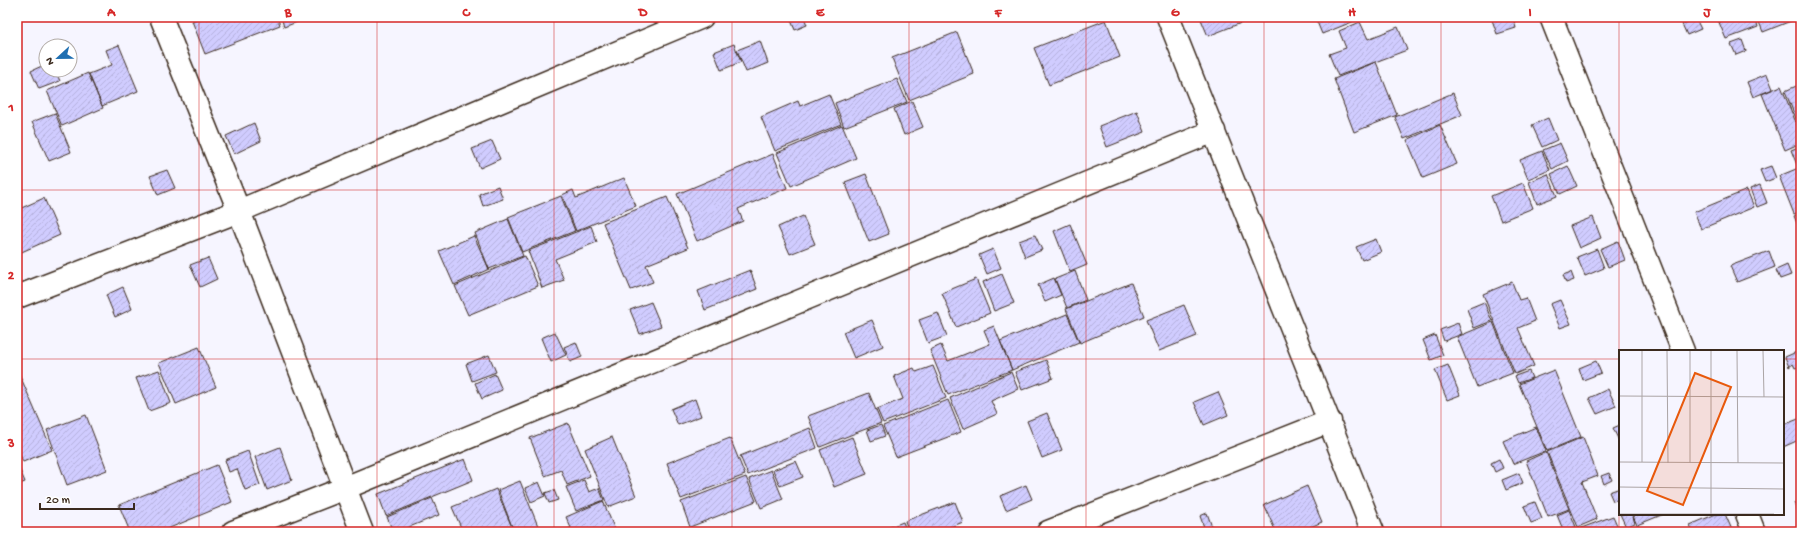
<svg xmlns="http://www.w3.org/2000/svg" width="1818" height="549" viewBox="0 0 1818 549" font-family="'Gochi Hand',sans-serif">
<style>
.building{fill:url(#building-hatch);stroke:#3b2a1e}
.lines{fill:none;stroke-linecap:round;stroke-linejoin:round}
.street-casing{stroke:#3b2a1e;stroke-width:25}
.street{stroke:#fff;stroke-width:22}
.grid{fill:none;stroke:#d62828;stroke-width:1;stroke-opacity:0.55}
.inset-road{fill:none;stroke:#aba4a5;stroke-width:1}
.view{fill:#e8590c;fill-opacity:0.15;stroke:#e8590c;stroke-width:2}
.inset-edge{fill:none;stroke:#3b2a1e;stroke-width:2}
.neatline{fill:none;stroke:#d62828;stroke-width:1.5}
.grid-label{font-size:13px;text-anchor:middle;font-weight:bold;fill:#d62828}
</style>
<defs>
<pattern id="building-hatch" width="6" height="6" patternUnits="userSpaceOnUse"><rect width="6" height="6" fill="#d0ccff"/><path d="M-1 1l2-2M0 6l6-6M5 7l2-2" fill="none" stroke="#b4afda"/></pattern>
</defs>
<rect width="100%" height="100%" fill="#f6f5ff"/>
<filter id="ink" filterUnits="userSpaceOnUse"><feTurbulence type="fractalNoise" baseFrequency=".025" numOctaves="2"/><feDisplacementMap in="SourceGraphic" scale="8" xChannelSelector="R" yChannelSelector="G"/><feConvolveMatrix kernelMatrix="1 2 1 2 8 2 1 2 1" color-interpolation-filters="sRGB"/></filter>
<g filter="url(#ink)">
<path class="building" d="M201,17H277L280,25L205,54L192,21Z
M281,17H310L284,27Z
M794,17H804L807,25L795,30L790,18Z
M1200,17H1256L1208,36Z
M1315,17H1356L1357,20L1322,34Z
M1491,17H1513L1516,28L1497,34Z
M1727,17H1755L1758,27L1726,39L1718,20Z
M1757,17H1801L1763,32Z
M1696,19L1701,29L1687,35L1682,24Z
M1106,20L1120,57L1049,85L1034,48Z
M1360,22L1368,39L1398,27L1407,50L1338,76L1329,54L1346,48L1339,31Z
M957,32L974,74L909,100L892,58Z
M1742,40L1746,51L1736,55L1731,44Z
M760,41L768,63L746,72L737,50Z
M734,44L741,62L721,70L714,52Z
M119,45L138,91L102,106L89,74L112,65L106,50Z
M1376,62L1397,115L1354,132L1334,79Z
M46,64V70H55L60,81L39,89L31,71Z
M88,73L103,108L62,126L47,91Z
M1767,74L1773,89L1753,97L1747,82Z
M897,79L907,102L844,127L835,103Z
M1801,84V131L1785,91Z
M1781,86L1801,135V143L1785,150L1762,94Z
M1453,93L1462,115L1404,139L1395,117Z
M829,94L841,124L775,151L761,117L798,101L800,106Z
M912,101L923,127L904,135L894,109Z
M1137,111L1145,132L1107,147L1099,126Z
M55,113L71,152L49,161L32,122Z
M1548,118L1557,140L1542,147L1532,125Z
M254,123L261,141L234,154L226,136Z
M842,125L856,158L791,186L777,153Z
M1440,125L1457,164L1423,178L1407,140Z
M492,141L500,159L480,168L472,149Z
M1560,143L1568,161L1552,169L1543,150Z
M1801,146V163L1797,165L1791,150Z
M1542,151L1550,170L1528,179L1520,160Z
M773,154L787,188L738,209L743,221L697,241L677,194Z
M1568,166L1577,186L1560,194L1551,174Z
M1771,166L1776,178L1765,182L1760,170Z
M1801,167V211L1794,214L1779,176Z
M167,170L175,188L158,195L150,176Z
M866,174L889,234L869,242L845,182Z
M1548,174L1557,196L1537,204L1529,182Z
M624,178L636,206L576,231L562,195L573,190L576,198Z
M1523,183L1533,208L1501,221L1491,196Z
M1760,185L1767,203L1757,207L1750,189Z
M498,186L503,199L483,206L479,194Z
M1747,190L1754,207L1701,229L1694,212Z
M561,196L575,231L522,252L508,217Z
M667,197L688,248L646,265L653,282L631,290L603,223Z
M44,198L60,235L17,254V210Z
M1801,213V233L1794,216Z
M803,216L815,244L790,254L778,227Z
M1593,217L1601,238L1579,248L1570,226Z
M508,219L523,256L489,269L475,233Z
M1070,224L1087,265L1070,272L1054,231Z
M591,226L597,242L555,259L564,280L542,288L528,251Z
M1035,235L1042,250L1025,257L1019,241Z
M474,236L489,269L454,285L439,251Z
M1376,239L1381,252L1362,260L1356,247Z
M1618,241L1625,260L1608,267L1600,249Z
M993,249L1001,268L987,274L979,255Z
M1597,249L1604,268L1585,276L1577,257Z
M1769,251L1775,267L1737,282L1730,266Z
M525,256L538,286L468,315L455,286Z
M208,258L217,279L200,287L190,265Z
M1787,265L1791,275L1780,279L1776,270Z
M750,270L757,289L705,310L698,291Z
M1075,271L1086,300L1067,308L1055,279Z
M1571,272L1574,280L1566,283L1563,275Z
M1002,274L1014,303L994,311L983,282Z
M1054,278L1061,295L1045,302L1038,285Z
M976,279L990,313L956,327L942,293Z
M1512,282L1519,300L1526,298L1535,321L1518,328L1534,366L1515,374L1483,294Z
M1131,283L1144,316L1080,343L1066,309Z
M123,287L132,309L115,317L106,295Z
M1560,300L1571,324L1560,328L1550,304Z
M651,302L661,326L640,334L630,310Z
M1484,302L1492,321L1474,328L1467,309Z
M1184,305L1197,336L1159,351L1146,320Z
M938,313L947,336L928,343L919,320Z
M1067,314L1079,342L1012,370L1000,341Z
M872,320L883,346L854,358L843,332Z
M1493,322L1513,373L1477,387L1457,337Z
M1458,323L1462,334L1444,341L1440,330Z
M994,326L1012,370L948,395L930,350L941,345L948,361L990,344L984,330Z
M555,332L566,355L551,362L541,338Z
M1435,335L1443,355L1431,360L1423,340Z
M576,342L582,357L570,362L564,347Z
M199,347L216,387L176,404L159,363Z
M1801,350V366L1795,368L1793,364L1789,367L1785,357Z
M489,355L496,372L472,381L466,364Z
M1046,360L1053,378L1022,390L1015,372Z
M1596,361L1601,373L1583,380L1579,368Z
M1448,365L1460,395L1447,400L1435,370Z
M933,366L946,398L883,423L877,409L903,399L894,376L914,368L916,372Z
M159,370L171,403L149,411L136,378Z
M1554,370L1581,437L1547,451L1519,384Z
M17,371H18L52,450L23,462L17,447Z
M1529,371L1532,378L1518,383L1515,376Z
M1011,372L1018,389L991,401L997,414L963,429L950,398Z
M495,374L502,390L482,399L475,383Z
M1608,389L1616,406L1597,414L1589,398Z
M1218,392L1228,415L1204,425L1194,402Z
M869,393L881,423L820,447L808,416Z
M695,399L701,416L678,425L671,409Z
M948,400L961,432L896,457L883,426Z
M1047,413L1062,450L1042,458L1027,421Z
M86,415L107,470L67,485L47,430Z
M1801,418V439L1783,447V425Z
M568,423L590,476L567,485L561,470L545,476L530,438Z
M881,425L885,436L871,441L867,430Z
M1620,425V441H1619L1613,428Z
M1536,427L1546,451L1513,464L1503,441Z
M810,428L817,448L748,475L740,456Z
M612,437L636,496L608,507L585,449Z
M852,437L867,474L834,487L820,450Z
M1583,437L1598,476L1582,482L1597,519L1578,527L1547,452Z
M730,438L745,475L681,499L667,463Z
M280,447L292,480L267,490L255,457Z
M248,451L260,485L245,490L237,469L229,472L225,460Z
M1546,452L1569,509L1548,517L1526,461Z
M465,459L473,480L386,516L378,494Z
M1499,459L1503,468L1495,472L1491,463Z
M796,461L803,477L780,486L773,470Z
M17,463L25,482L17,485Z
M217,465L232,502L160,532H130L119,505Z
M771,470L783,499L761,508L749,479Z
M1519,473L1523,483L1506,490L1502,480Z
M1609,473L1612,480L1604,484L1601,476Z
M746,477L756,501L690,527L681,502Z
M584,480L589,492L599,488L604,500L576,511L566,487Z
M520,481L540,531L537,532H514L498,490Z
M539,482L545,496L531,502L525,488Z
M1026,485L1032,499L1006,510L1000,496Z
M1307,486L1322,522L1299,532H1276L1264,505Z
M1620,488V499L1613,501L1609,492Z
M496,489L514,532H463L452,507Z
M554,490L558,500L549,503L545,493Z
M432,498L439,515L397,532H393L387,517Z
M1801,500V518L1794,503Z
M603,501L615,530L609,532H560L571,528L566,517Z
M955,502L963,522L938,532H909L905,521Z
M1535,502L1542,519L1531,523L1524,506Z
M1569,510L1576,527L1564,532L1557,515Z
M1207,513L1212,527L1205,530L1200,516Z
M1620,514H1632L1635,523L1626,527Z
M1632,514H1664L1637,525Z
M1716,514H1725L1733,532H1693L1690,525Z
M1613,516L1620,532H1571Z
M903,522L907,532H884L883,530Z"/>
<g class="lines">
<defs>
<path id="street" d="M161,17L239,211L362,532
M1168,17L1373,532
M1551,17L1683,351
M17,297L239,211L702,17
M1747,514L1754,532
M233,532L345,488L1214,131
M1048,532L1330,421"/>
</defs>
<use href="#street" class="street-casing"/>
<use href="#street" class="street"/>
</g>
</g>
<path class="grid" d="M199,17V532M377,17V532M554,17V532M732,17V532M909,17V532M1086,17V532M1264,17V532M1441,17V532M1619,17V532M17,190H1801M17,359H1620M1783,359H1801"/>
<g transform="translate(1619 350)">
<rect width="165" height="165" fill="#f6f5ff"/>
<path class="inset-road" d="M48,1L49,113M71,1V113M118,1L119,113M144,1L145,47M0,46L165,47M0,112L165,113M23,112V1M0,137L165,139M0,164H155M92,164V1"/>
<path class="view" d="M76,23L112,37L64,155L28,141Z"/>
<rect width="165" height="165" class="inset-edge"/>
</g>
<rect width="1818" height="549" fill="none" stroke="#fff" stroke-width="44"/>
<g transform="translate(58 58) rotate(248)"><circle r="19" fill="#ffffff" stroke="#b1aaa5"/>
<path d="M0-3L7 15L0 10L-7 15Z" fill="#1f6fb2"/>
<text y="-6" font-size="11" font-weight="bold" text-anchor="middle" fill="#3b2a1e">N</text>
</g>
<path d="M40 503v6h94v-6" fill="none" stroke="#3b2a1e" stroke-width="2"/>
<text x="46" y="503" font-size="12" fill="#3b2a1e" stroke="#ffffff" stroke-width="3" paint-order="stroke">20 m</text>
<rect x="22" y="22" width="1774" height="505" class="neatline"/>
<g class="grid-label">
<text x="111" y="16">A</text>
<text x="288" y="16">B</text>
<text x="466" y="16">C</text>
<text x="643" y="16">D</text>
<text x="820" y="16">E</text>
<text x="998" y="16">F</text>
<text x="1175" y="16">G</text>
<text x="1352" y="16">H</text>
<text x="1530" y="16">I</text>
<text x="1707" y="16">J</text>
<text x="11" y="111">1</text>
<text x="11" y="279">2</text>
<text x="11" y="447">3</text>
</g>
</svg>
